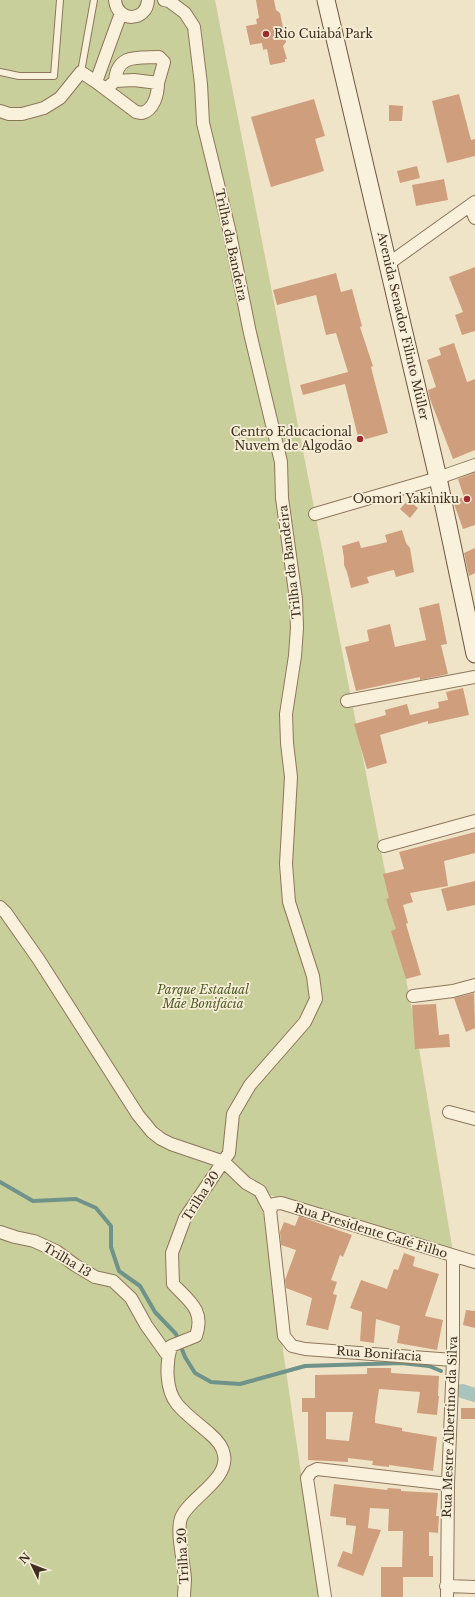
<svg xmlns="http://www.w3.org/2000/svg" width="475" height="1597" viewBox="0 0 475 1597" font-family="'Libre Baskerville',serif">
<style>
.green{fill:#c9cf9b}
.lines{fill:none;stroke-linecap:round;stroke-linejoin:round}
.stream{stroke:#6f938a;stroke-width:4}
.canal{stroke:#a9c4bc;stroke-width:14}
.building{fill:#cf9f7d;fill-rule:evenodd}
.lane-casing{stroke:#8d765c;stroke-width:8}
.street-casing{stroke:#8d765c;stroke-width:14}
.secondary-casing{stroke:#6f573f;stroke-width:19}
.lane{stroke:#faf1dc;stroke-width:6}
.street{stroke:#faf1dc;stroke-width:12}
.secondary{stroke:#faf1dc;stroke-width:17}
.poi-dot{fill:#9e2a2b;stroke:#f7eed8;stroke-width:1.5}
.labels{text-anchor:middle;stroke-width:3.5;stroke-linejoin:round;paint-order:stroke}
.poi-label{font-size:12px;fill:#3d2e20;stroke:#f7eed8;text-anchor:end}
.street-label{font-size:12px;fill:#3d2e20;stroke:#f7eed8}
.park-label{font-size:12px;font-style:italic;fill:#4d5a26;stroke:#f7eed8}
</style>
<rect width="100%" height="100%" fill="#f0e4c8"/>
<path class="green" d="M0,0H215L416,1030L453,1252L260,1192L319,1597H0Z"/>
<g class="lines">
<path class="stream" d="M0,1182L33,1201L76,1199L96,1208L111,1226V1247L119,1271L140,1286L155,1312L176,1334L185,1357L195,1373L211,1382L240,1384L305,1366L401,1363L429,1366L441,1371"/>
<path class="canal" d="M462,1391L475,1395"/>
</g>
<path class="building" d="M256,0H274L276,10L280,13L286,42L283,46L287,59H285V62L270,65L267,49L263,50L262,43L250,45L246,26L257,24L256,19L259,18Z
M459,94L471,140L475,139V156L447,163L432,101Z
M314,99L325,136L315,139L324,171L271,187L251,117Z
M389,105L403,106L402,121H389Z
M417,166L420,178L400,183L397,171Z
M444,179L448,200L416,206L412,185Z
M475,267V331L462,335L455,315L463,312L449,277Z
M336,273L341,292L352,289L362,326L360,327L373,366L371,367L388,433L359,441L345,384L303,395L300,385L348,372L336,333L326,335L316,295L277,305L273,290Z
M454,343L467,382L475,379V450L453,459L430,399L428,390L436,387L427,360L441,355L439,348Z
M475,473V525L463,529L453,501L464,497L458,479Z
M408,500L418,508L410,518L400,509Z
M402,530L406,543L410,548L414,572L396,577L394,570L389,571L367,577L369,583L351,588L347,572L344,565V558L342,546L359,541L361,548L375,545L387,542L385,535Z
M475,548V573L469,576L464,553Z
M439,603L447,644L441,645L448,674L420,680V677L356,691L345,647L369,641L367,630L390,624L395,647L426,640L419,608Z
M463,688L469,715L428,724V721L380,735L387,763L367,769L354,724L386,715L385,710L407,704L410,715L439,708L438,702L448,700L446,692Z
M475,832V853L444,861L448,886L410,893L413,902L403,905L408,923L406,924L421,975L406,979L391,931L396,929L386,899L389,898L383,874L404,869L399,852Z
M475,881V905L447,911L441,889Z
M474,993L475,1028L466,1032L454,998Z
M436,1004L439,1035L449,1034L450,1047L415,1049L412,1005Z
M299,1216L352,1235L343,1257L340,1255L331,1280L337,1282L333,1294L337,1295L328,1330L306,1325L312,1298L286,1288L285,1280L296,1250L281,1245L280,1232L284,1222L295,1226Z
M404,1253L415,1257L413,1266L439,1274L425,1316L443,1320L437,1350L397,1343L400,1326L376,1319L374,1343L360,1341L362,1312L350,1308L361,1280L387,1289L394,1269L398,1270Z
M466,1310L475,1311V1328L463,1325Z
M367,1368H391V1373L439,1376L438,1396H439L437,1415L417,1413L420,1392L379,1389L375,1418V1423L402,1428V1431L437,1437L433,1471L389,1465V1467L372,1465L373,1461L348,1458V1462L308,1460V1412H302V1398H315V1375L367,1374ZM326,1412H353L349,1441L326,1439Z
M461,1408H475V1419H461Z
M334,1484L387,1490L388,1488L401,1489V1491L438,1493L436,1516H439L438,1533L429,1532V1556H433V1577H403V1597H381V1567H402L403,1531H388L389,1509L370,1508L368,1528L381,1530L363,1576L337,1566L343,1551L352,1554L356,1526L346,1525V1518L330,1516Z"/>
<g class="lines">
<defs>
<path id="lane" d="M0,72L19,76H54L60,0
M81,72L94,0"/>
<path id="street" d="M115,0C117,23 147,22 148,0
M164,0L169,1L185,13L194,27L201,84L203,123L229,229L250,333L281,462L282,498L296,599L297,628L295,656L286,714L287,743L291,777L286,864L289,902L313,976L316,999L305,1022L250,1085L233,1114L229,1153L185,1218L172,1253L173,1284C189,1301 205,1310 196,1336L171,1346C166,1363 165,1389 177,1404C186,1415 199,1424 209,1433C215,1438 223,1446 224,1455C229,1480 189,1498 181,1518C176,1532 184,1563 185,1579C185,1585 184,1591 184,1597
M115,81C117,53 139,58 159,57L164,62L158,83
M96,82L136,112L142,113C154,110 158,94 158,83L134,80L115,81L106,89
M0,111L9,114H22L44,108L60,98L81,72L96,82L121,13
M470,206L475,218
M388,264L475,202
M315,514L438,478L475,465
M347,701L475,677
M384,846L475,821
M0,907L6,913L39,960L138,1115L152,1132L161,1139L171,1144L224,1162L246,1183L260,1191L270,1210L284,1336L292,1346L305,1349L453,1360
M413,996L453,991L475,985
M449,1112L475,1119
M270,1210L274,1204L281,1203L475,1262
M0,1232L15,1237L34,1241L56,1251L75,1265L95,1277L113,1281L131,1298L146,1325L168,1356
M446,1586L475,1587
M325,1597L307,1478L311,1472L317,1469L448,1484
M447,1597L448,1484L453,1360V1256"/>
<path id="secondary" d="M326,0L438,478L475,654"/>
</defs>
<use href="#lane" class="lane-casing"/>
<use href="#street" class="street-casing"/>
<use href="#secondary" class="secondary-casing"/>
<use href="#lane" class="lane"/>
<use href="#street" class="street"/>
<use href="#secondary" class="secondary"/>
</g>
<g class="poi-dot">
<circle cx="266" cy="34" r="4"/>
<circle cx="360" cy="439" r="4"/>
<circle cx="467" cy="499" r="4"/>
</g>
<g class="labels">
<g class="poi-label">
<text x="274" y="38" text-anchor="start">Rio Cuiabá Park</text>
<text x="352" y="436">Centro Educacional<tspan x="352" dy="14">Nuvem de Algodão</tspan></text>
<text x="459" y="503">Oomori Yakiniku</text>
</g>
<g class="street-label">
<text transform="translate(231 245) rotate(78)" y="4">Trilha da Bandeira</text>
<text transform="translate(403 326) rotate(77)" y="4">Avenida Senador Filinto Müller</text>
<text transform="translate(290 562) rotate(-97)" y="4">Trilha da Bandeira</text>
<text transform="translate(201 1196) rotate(-57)" y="4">Trilha 20</text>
<text transform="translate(371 1231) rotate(17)" y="4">Rua Presidente Café Filho</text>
<text transform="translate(67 1260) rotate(31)" y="4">Trilha 13</text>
<text transform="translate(379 1354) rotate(4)" y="4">Rua Bonifacia</text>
<text transform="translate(450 1427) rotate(-88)" y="4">Rua Mestre Albertino da Silva</text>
<text transform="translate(183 1556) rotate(-93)" y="4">Trilha 20</text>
</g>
<g class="park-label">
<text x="203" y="994">Parque Estadual<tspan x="203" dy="14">Mãe Bonifácia</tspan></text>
</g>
</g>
<g transform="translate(32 1565) rotate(313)" stroke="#f7eed8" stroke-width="3" paint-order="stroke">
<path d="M0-3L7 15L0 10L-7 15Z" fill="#3d2e20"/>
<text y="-6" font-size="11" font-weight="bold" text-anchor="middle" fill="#3d2e20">N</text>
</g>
</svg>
